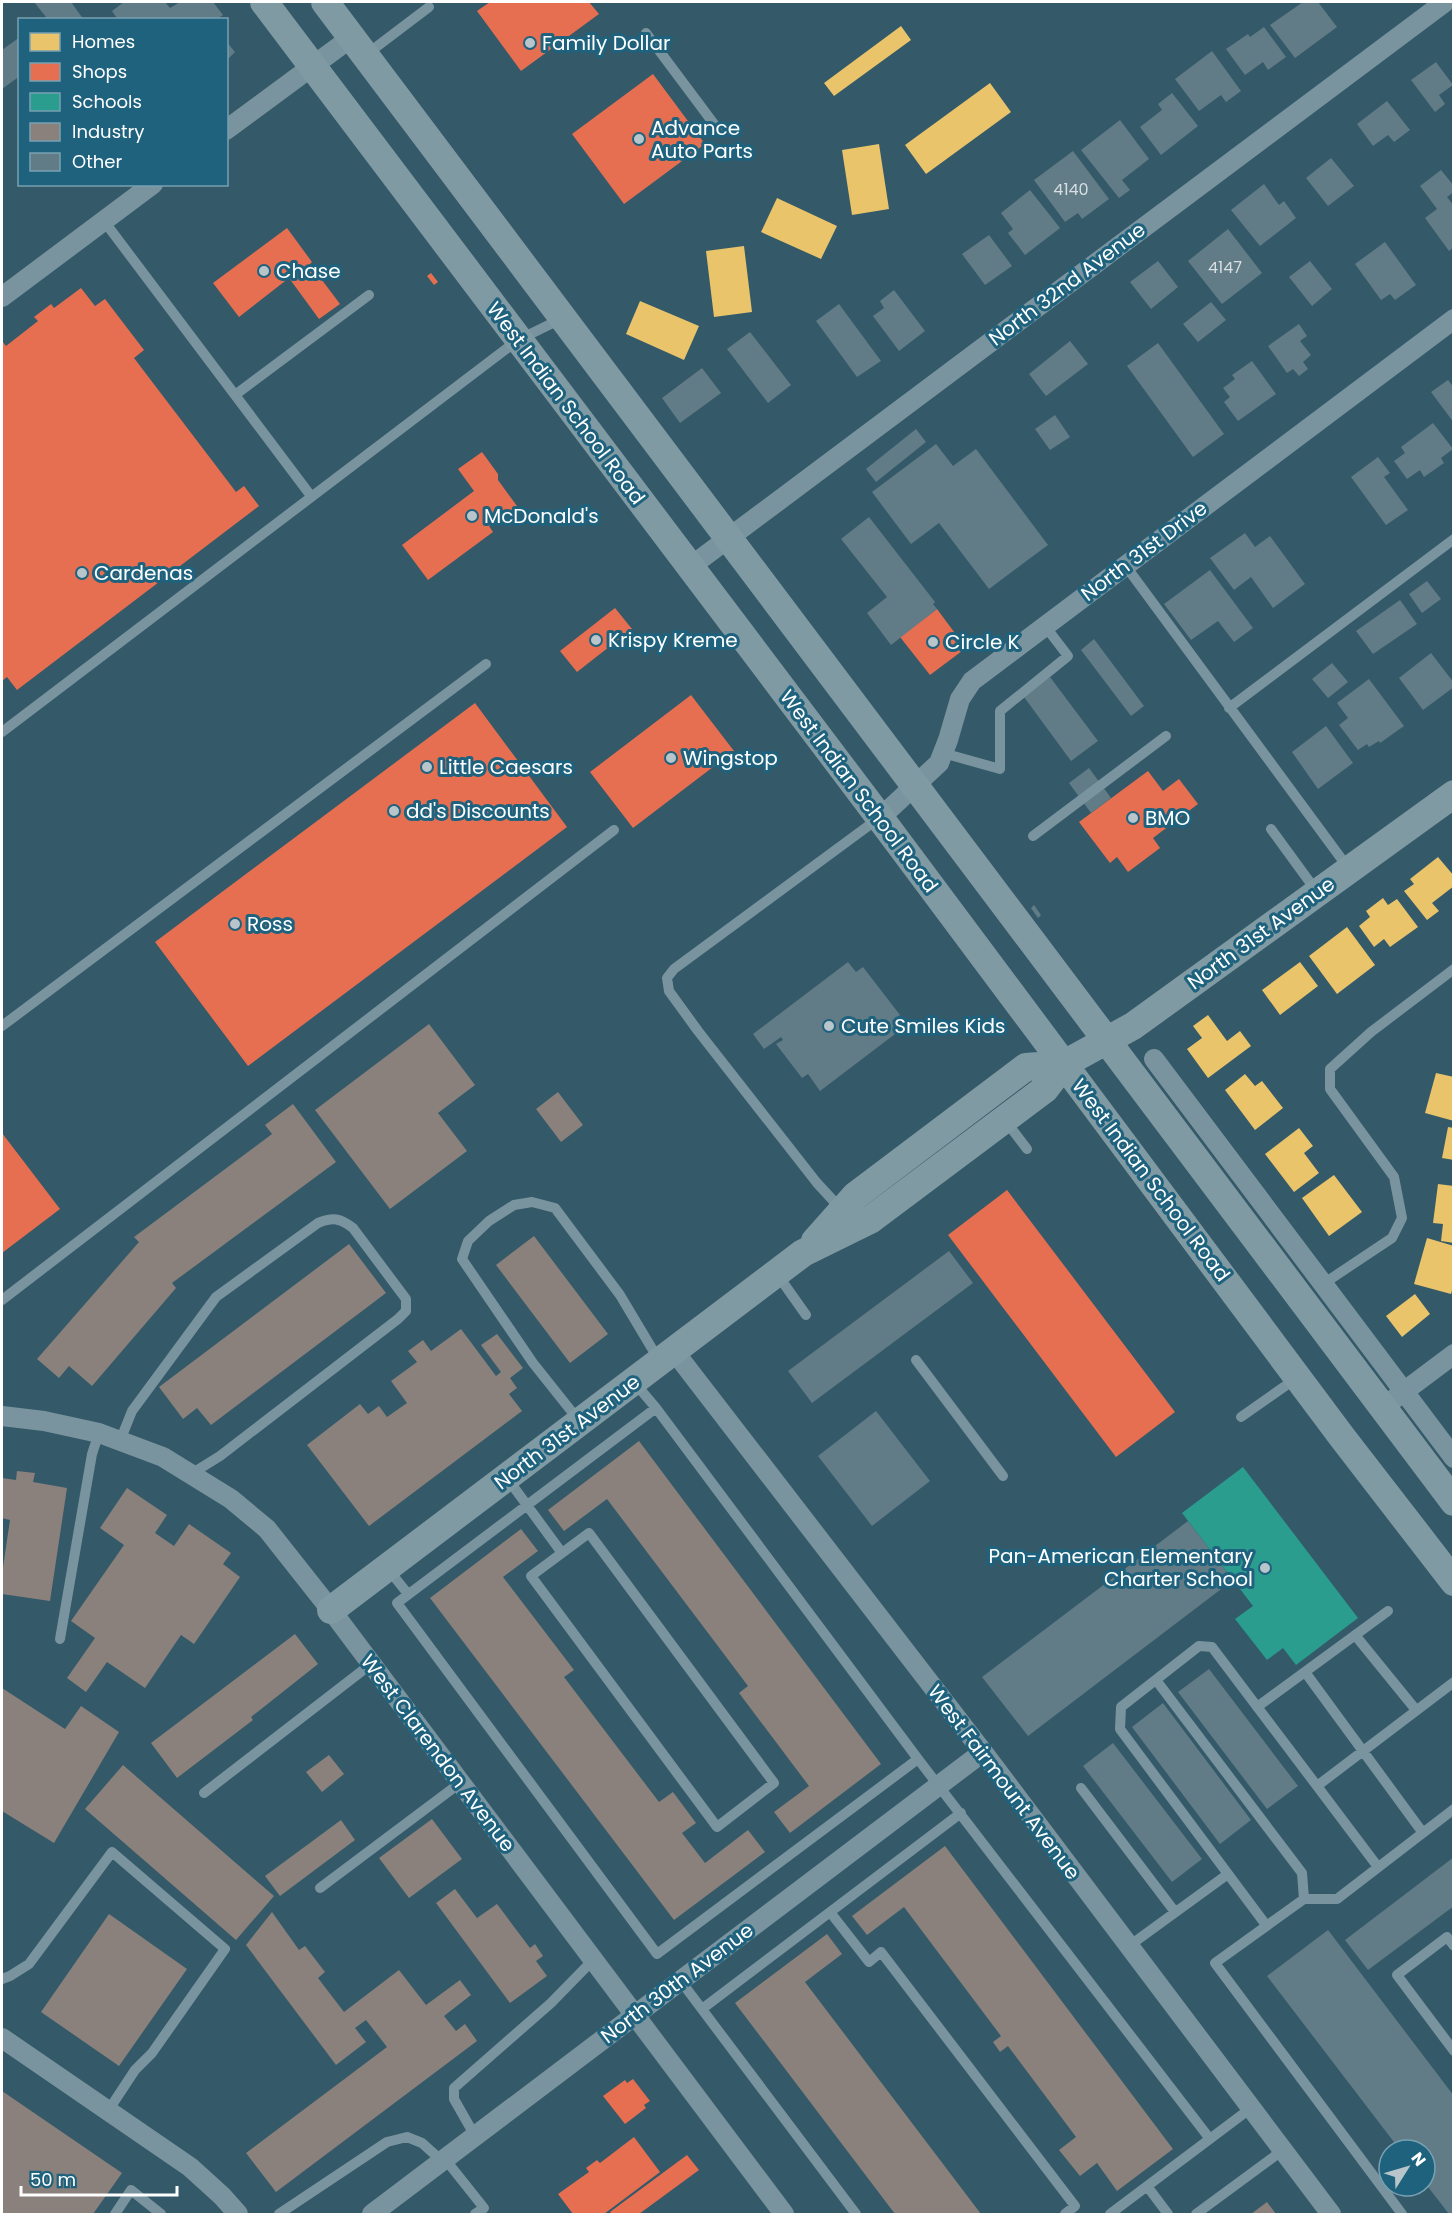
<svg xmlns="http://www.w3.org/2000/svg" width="1455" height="2216" viewBox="0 0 1455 2216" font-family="Poppins,sans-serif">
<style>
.homes{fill:#e9c46a}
.shops{fill:#e76f51}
.schools{fill:#2a9d8f}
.industry{fill:#8a817c}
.building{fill:#617c87}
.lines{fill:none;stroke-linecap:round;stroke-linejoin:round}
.lane{stroke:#79949f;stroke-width:10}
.street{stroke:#79949f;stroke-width:20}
.secondary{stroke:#809aa4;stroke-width:28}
.poi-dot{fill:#b8c5ca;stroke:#1e627e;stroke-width:2}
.labels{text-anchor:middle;stroke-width:6;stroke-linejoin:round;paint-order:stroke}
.number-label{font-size:16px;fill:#d8dee1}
.poi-label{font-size:20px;fill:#fff;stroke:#1e627e;text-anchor:start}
.street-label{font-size:20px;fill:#fff;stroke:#1e627e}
</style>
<rect width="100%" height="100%" fill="#345968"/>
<path class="homes" d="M901,26L911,40L834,96L824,83Z
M990,83L1011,112L926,174L905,145Z
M879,144L889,209L852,215L842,150Z
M777,198L837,226L821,259L761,232Z
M744,246L752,312L714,317L706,251Z
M640,301L699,326L684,360L626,334Z
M1438,857L1454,876V886L1432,903L1439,911L1427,920L1404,891L1414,884L1410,879Z
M1383,898L1388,905L1397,899L1418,927L1390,947L1384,939L1374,947L1359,926L1370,917L1366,911Z
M1347,927L1375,965L1337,994L1309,956Z
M1300,962L1318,986L1280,1015L1262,990Z
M1208,1015L1227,1041L1240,1031L1251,1046L1208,1078L1187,1049L1202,1038L1193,1026Z
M1436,1073L1454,1077V1121L1425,1113Z
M1245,1074L1255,1086L1262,1081L1283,1108L1255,1130L1225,1090Z
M1448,1127L1454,1128V1160L1442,1158Z
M1299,1128L1313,1146L1304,1153L1319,1173L1294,1192L1265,1154Z
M1334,1175L1362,1212L1329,1236L1302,1198Z
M1438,1184L1454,1186V1243L1441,1241L1443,1224L1433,1223Z
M1427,1238L1454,1246V1284L1451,1294L1414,1284Z
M1415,1294L1430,1314L1402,1337L1386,1316Z"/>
<path class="shops" d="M490,2H589L599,14L521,71L477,11Z
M653,74L705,144L624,204L572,134Z
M287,228L312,262L310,264L340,304L319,319L289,278L239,317L213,283Z
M431,273L438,282L434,285L427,276Z
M81,288L95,306L105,299L144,350L134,358L236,492L244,486L259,506L17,690L7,677L2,681V341L6,346L38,321L34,317L51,304L54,308Z
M482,452L498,474V480L517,506L489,526L493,532L428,580L402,545L474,491L458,469Z
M615,608L632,629L577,672L560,651Z
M937,609L966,648L930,675L900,637Z
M691,695L734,751L633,828L590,772Z
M475,703L567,827L248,1066L155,942Z
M1148,771L1163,791L1179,779L1198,804L1153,838L1160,848L1128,872L1117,857L1110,863L1079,822Z
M2,1133L60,1209L2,1253Z
M1007,1190L1175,1412L1116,1457L948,1235Z
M633,2079L650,2101L644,2105L646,2108L625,2124L603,2096L625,2080L627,2083Z
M634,2137L660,2172L604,2214H573L558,2194L589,2172L586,2168L597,2160L600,2163Z
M687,2155L699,2170L639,2214H612L610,2212Z"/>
<path class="schools" d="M1243,1467L1358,1618L1296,1665L1283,1648L1267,1660L1235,1619L1253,1606L1182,1513Z"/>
<path class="industry" d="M429,1024L475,1085L438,1113L467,1151L390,1209L315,1110Z
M558,1092L583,1125L561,1142L536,1109Z
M293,1104L336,1162L172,1283L176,1288L92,1386L69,1366L59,1378L37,1359L139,1242L134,1237L272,1134L265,1125Z
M534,1236L608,1334L570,1363L496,1265Z
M349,1244L386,1293L211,1425L197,1408L183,1419L159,1387Z
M461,1329L496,1376L501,1372L481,1345L497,1334L523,1368L510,1378L517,1388L509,1394L522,1411L369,1526L307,1445L360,1404L368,1414L379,1406L387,1417L407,1403L391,1381L417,1362L408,1351L423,1340L431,1351Z
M639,1441L881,1764L790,1833L774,1812L809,1786L739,1693L748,1686L607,1499L564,1531L548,1510Z
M17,1471L35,1473L33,1482L67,1488L50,1601L2,1594V1574L10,1520L2,1518V1478L16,1480Z
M127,1488L167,1515L155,1533L174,1546L189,1524L231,1553L223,1564L240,1577L194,1644L181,1635L145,1688L107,1662L86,1692L67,1678L95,1638L71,1621L124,1545L100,1528Z
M521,1529L538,1551L503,1577L574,1670L564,1677L659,1802L673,1792L696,1823L682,1833L705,1863L748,1830L765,1852L674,1920L430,1598Z
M295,1634L318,1664L251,1717L253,1720L177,1778L151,1743Z
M2,1688L65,1729L81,1706L119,1732L54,1843L2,1811Z
M329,1755L344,1774L322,1792L306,1772Z
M123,1765L274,1896L236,1940L85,1809Z
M432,1819L462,1859L409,1898L379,1858Z
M341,1820L355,1840L280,1896L265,1876Z
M945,1846L1173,2149L1117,2191L1097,2163L1080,2176L1059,2150L1076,2137L1008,2046L1000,2052L993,2042L1001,2036L904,1907L867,1935L852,1916Z
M455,1889L477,1918L497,1904L530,1948L535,1944L543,1956L536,1961L547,1976L510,2003L436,1903Z
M272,1912L299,1950L305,1946L325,1972L318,1978L344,2012L399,1970L426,2005L460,1980L471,1995L444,2016L456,2031L465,2024L477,2041L276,2192L246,2153L387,2047L366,2020L355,2028L366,2042L336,2065L246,1945Z
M109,1914L187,1969L119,2066L41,2012Z
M827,1934L842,1954L805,1982L981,2214H895L735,2003Z
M2,2091L122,2173L93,2214H2Z
M1267,2202L1276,2214H1251Z"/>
<path class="building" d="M34,2H71L84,20H42L46,17Z
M124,2H165L170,8L180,2H213L223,15L216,20H118L112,11Z
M1303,2H1318L1337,27L1295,58L1270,25Z
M1264,27L1286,57L1268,70L1263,62L1245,75L1226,49L1248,34L1250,37Z
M20,37V76L2,89V50Z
M226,41L235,52L226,61Z
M1212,51L1241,91L1226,102L1221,95L1199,111L1175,79Z
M1436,62L1453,85L1439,95L1445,104L1435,112L1411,80Z
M1172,93L1198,126L1161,155L1140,127L1162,110L1158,104Z
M1387,101L1410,130L1394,142L1388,135L1373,146L1357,124Z
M1120,120L1149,159L1122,180L1130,190L1119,198L1081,150Z
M1073,151L1109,199L1082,219L1078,213L1065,222L1034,180Z
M1331,158L1354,186L1328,206L1306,178Z
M1441,170L1454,186V192L1447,197L1454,206V247L1449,251L1425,218L1437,209L1420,186Z
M1264,184L1279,205L1284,201L1296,218L1260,246L1231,210Z
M1030,190L1060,228L1025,255L1008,233L1013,229L1001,213Z
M1228,229L1262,273L1222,304L1188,261Z
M989,235L1012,266L985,285L962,254Z
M1385,242L1416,285L1395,300L1390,294L1381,300L1355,264Z
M1158,261L1178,287L1151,309L1130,282Z
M1310,261L1332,289L1312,306L1289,277Z
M894,290L925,331L899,351L873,316L884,308L880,301Z
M1211,302L1226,320L1198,342L1183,324Z
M839,304L881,361L857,377L816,321Z
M1299,324L1307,336L1300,341L1311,355L1303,362L1308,369L1299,376L1293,369L1287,373L1268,346Z
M750,332L791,385L768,403L727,349Z
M1070,341L1088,364L1046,396L1029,374Z
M1158,343L1224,434L1193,457L1127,366Z
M1252,361L1276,394L1238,421L1224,402L1230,397L1223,388L1235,379L1232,375Z
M702,368L721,393L680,423L662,398Z
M1448,380L1454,388V423L1431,392Z
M1055,415L1070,437L1050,450L1035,429Z
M1433,423L1453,449L1441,458L1444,463L1424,477L1420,470L1407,479L1394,461L1405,453L1401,447Z
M916,429L926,442L876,482L866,469Z
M936,444L953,466L976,449L1048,545L989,589L939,523L911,544L872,492Z
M1378,457L1390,473L1384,477L1408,510L1386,525L1351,477Z
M869,517L935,602L933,604L937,609L891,645L867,613L887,597L841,539Z
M1245,533L1255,547L1270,536L1305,584L1273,608L1251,577L1234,590L1210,558Z
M1210,570L1253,628L1234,642L1218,621L1191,640L1164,604Z
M1427,581L1441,599L1422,613L1409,594Z
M1400,600L1417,624L1373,654L1356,631Z
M1094,639L1144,706L1131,716L1081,650Z
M1431,653L1454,683V687L1423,710L1399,678Z
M1332,663L1348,682L1328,698L1312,679Z
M1050,677L1098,741L1071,761L1024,697Z
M1369,679L1404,726L1380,743L1379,741L1369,747L1367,744L1358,750L1339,725L1348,718L1337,703Z
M1326,726L1353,763L1318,789L1292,752Z
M1089,768L1111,798L1091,813L1069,783Z
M1034,905L1041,915L1038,918L1031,908Z
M848,962L856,972L863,967L900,1015L892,1021L899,1031L820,1091L808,1074L802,1078L776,1044L783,1040L781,1037L764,1049L753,1034Z
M949,1251L973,1283L812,1403L788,1371Z
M876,1411L930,1481L872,1526L818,1456Z
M1188,1521L1233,1580L1028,1736L982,1677Z
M1209,1669L1298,1786L1267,1809L1178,1692Z
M1163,1703L1251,1820L1220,1844L1132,1727Z
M1113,1743L1202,1859L1172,1882L1083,1766Z
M1454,1857V1906L1368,1970L1345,1940Z
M1328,1930L1454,2096V2214H1449L1425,2183V2150H1400L1267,1976Z"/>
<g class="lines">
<path class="lane" d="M646,33L717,128
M367,54L429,7
M104,221L311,496
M235,395L369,295
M1125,565L1349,869
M1229,708L1454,539
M2,732L518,340L563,318
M943,753L1000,769V711L1068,656L1045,626
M1271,829L1317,892
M1033,836L1166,736
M2,1026L486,664
M1005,1120L1027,1149
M841,1209L817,1183L698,1031L669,991L667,978L674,969L879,818
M777,1274L806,1315
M1323,1284L1392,1238L1402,1218L1394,1177L1330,1089V1069L1371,1032L1454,969
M2,1300L614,830
M916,1360L1003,1476
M634,1382L656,1408
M656,1408L918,1759L657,1954L397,1603Z
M1241,1417L1298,1377
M580,1422L533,1363L462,1259L468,1241L489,1221L514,1205L532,1202L555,1208L620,1295L660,1362
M120,1441L132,1411L216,1297L318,1223C333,1217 340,1218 353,1228L406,1299V1311L398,1319L220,1456L191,1474
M507,1478L562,1553L589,1533L774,1783L717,1827L531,1576L562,1553
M388,1569L408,1594
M1355,1635L1416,1710
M60,1639L92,1454L99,1433
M1305,1672L1423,1833
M1156,1680L1302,1873L1304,1899
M1257,1707L1388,1611
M918,1759L1210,2139
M1081,1788L1175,1912
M204,1793L371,1664
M1378,1867L1317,1786L1454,1682
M320,1888L460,1783
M830,1912L869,1962L881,1952L1075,2206L1065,2214
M1266,1925L1120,1729L1121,1707L1199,1646L1212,1647L1317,1786
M1129,1946L1228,1874
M1454,1946L1447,1937L1397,1975L1454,2051
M2,1979L10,1976L29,1964L112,1852L225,1949L152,2053L135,2070L108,2111
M680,1980L856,2214
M702,2009L961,1813
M475,2136L454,2099V2088L551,2003L593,1960
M445,2159L484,2208L475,2214
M1147,2186L1168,2214
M115,2214L131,2190L161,2214
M279,2214L387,2142L407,2137L422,2143L442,2161
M1110,2214L1251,2108
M1196,2214L1283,2150
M1402,2214L1215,1963L1304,1899H1337L1454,1809"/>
<path class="street" d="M226,130L352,37
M2,297L153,184
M690,567L1445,2
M880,818L939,763L948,740L960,699L972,681L1454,319
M1154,1059L1454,1458
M674,1351L983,1752L1331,2214
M1394,1399L1454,1354
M2,1416L44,1421L99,1433L163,1457L231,1499L267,1529L331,1610L784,2214
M2,2038L190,2167L222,2196L238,2214
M372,2214L983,1752"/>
<path class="secondary" d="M264,2L880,818L1342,1437L1454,1582
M325,2L1454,1502
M815,1241L855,1196L1026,1067L1064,1064L1133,1026L1454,794
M331,1610L803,1253L870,1220L1045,1089L1064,1064"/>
</g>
<g class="poi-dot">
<circle cx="530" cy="43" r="6"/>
<circle cx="639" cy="139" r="6"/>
<circle cx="264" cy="271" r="6"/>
<circle cx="472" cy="516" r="6"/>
<circle cx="82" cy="573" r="6"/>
<circle cx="596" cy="640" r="6"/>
<circle cx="933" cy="642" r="6"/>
<circle cx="671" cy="758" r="6"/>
<circle cx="427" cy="767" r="6"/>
<circle cx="394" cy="811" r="6"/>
<circle cx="1133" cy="818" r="6"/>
<circle cx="235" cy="924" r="6"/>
<circle cx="829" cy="1026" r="6"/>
<circle cx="1265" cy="1568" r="6"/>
</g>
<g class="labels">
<g class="number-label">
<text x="1071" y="195">4140</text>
<text x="1225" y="273">4147</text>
</g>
<g class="poi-label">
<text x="542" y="50">Family Dollar</text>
<text x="651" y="135">Advance<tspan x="651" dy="23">Auto Parts</tspan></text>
<text x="276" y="278">Chase</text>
<text x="484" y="523">McDonald's</text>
<text x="94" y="580">Cardenas</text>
<text x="608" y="647">Krispy Kreme</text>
<text x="945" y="649">Circle K</text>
<text x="683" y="765">Wingstop</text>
<text x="439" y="774">Little Caesars</text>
<text x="406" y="818">dd's Discounts</text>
<text x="1145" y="825">BMO</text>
<text x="247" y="931">Ross</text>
<text x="841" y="1033">Cute Smiles Kids</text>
<text x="1253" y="1563" text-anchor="end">Pan-American Elementary<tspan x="1253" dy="23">Charter School</tspan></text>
</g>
<g class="street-label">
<text transform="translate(1067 284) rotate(-37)" y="7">North 32nd Avenue</text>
<text transform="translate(566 403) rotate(53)" y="7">West Indian School Road</text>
<text transform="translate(1144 551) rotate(-37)" y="7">North 31st Drive</text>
<text transform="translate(859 791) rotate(53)" y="7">West Indian School Road</text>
<text transform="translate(1261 933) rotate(-36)" y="7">North 31st Avenue</text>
<text transform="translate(1151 1180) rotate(53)" y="7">West Indian School Road</text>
<text transform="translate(567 1432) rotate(-37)" y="7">North 31st Avenue</text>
<text transform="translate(438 1753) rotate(53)" y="7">West Clarendon Avenue</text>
<text transform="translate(1004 1782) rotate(53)" y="7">West Fairmount Avenue</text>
<text transform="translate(677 1983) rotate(-37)" y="7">North 30th Avenue</text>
</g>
</g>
<rect width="1455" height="2216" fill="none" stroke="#ffffff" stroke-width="6"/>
<rect x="18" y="18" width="210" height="168" fill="#1e627e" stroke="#78a1b2" stroke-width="1.5"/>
<rect x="30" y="33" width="30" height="18" fill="#e9c46a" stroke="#78a1b2" stroke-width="1.5"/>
<text x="72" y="48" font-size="18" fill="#ffffff">Homes</text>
<rect x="30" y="63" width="30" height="18" fill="#e76f51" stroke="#78a1b2" stroke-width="1.5"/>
<text x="72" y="78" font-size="18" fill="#ffffff">Shops</text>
<rect x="30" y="93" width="30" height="18" fill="#2a9d8f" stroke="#78a1b2" stroke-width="1.5"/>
<text x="72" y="108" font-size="18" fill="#ffffff">Schools</text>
<rect x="30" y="123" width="30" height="18" fill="#8a817c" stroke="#78a1b2" stroke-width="1.5"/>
<text x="72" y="138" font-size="18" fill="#ffffff">Industry</text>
<rect x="30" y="153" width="30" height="18" fill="#617c87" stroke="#78a1b2" stroke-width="1.5"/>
<text x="72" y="168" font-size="18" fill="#ffffff">Other</text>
<g transform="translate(1407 2168) rotate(53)"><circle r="28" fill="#1e627e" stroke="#78a1b2" stroke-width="1.5"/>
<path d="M0-4.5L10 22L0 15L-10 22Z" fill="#b8c5ca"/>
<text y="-9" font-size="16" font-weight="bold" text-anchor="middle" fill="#ffffff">N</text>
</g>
<path d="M21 2186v9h156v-9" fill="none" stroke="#ffffff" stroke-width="3"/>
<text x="30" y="2186" font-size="18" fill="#ffffff" stroke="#1e627e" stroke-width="4.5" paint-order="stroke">50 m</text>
</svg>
